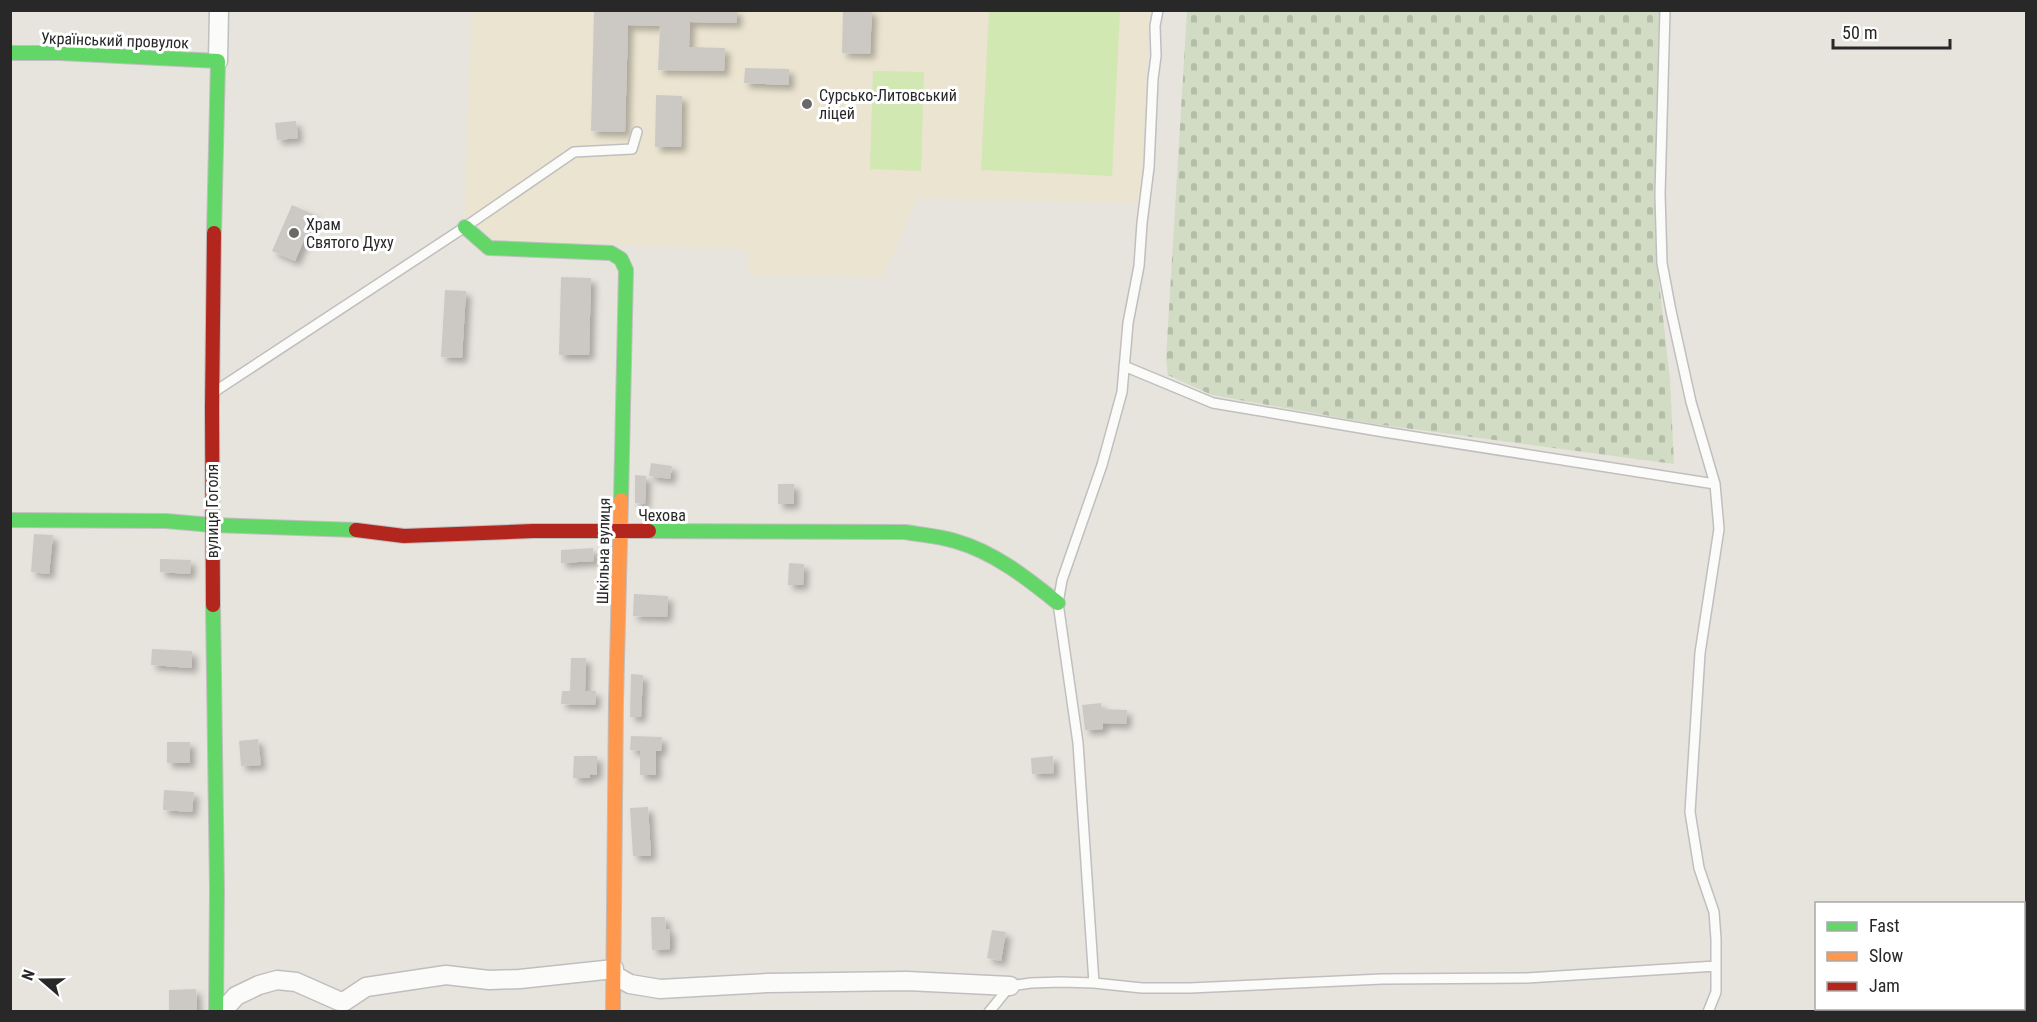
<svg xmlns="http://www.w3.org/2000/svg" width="2037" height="1022" viewBox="0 0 2037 1022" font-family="'Roboto Condensed',sans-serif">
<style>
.education{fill:#ebe4d1}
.cemetery{fill:url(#cemetery-stones)}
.pitch{fill:#d1e8b2}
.building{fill:#ccc9c4;filter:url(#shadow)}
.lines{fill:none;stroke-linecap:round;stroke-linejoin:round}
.lane-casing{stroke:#c0bfbf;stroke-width:12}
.street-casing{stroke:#c0bfbf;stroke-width:21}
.fast-casing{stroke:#c0bfbf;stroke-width:16}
.slow-casing{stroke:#c0bfbf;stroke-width:16}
.jam-casing{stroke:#c0bfbf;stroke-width:16}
.lane{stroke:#fbfbfa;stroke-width:9}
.street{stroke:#fbfbfa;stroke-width:18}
.fast{stroke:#63d668;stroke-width:14}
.slow{stroke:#ff974d;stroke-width:14}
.jam{stroke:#b3261e;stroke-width:14}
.poi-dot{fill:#6b6967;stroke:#fff;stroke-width:2}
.labels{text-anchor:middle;stroke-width:6;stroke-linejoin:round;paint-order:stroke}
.street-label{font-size:16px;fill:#282828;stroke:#fff}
.poi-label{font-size:16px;fill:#282828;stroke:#fff;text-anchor:start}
</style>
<defs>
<pattern id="cemetery-stones" width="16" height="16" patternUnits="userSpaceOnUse" patternTransform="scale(1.5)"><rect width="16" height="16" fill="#d2dcc4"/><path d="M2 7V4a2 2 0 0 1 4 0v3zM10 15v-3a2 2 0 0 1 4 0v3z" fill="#b4bda8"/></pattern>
<filter id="shadow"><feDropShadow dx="5" dy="5" stdDeviation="3" flood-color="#0004"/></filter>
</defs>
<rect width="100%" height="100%" fill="#e7e3dd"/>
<path class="education" d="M472,11H1149L1141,203L917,198L883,277L750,275L746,249L495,240L464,214Z"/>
<path class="cemetery" d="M1187,11H1660L1656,128L1657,264L1670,380L1674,464L1375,424L1212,395L1168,375L1166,359Z"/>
<path class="pitch" d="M989,11H1120L1112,176L981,170Z
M873,71L924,72L921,171L870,169Z"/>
<path class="building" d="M594,10H737V23L690,22L689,47L725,48L724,71L658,70L660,26L628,25L625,132L591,131Z
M843,10H872L870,54L842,53Z
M745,68L789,69V85L744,83Z
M656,95L682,96L681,147H655Z
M296,121L298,138L277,140L275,123Z
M292,205L315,215L295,261L272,251Z
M561,277L591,278L589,355H559Z
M445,290L466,291L462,358L441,357Z
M651,463L672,466L670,479L649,476Z
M635,475L646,476L645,504L635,503Z
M778,484H794V504H778Z
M34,534L53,535L49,574L31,572Z
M593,548L594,561L561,563V550Z
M160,559L191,560L190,574L160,572Z
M789,563L804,564L803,585H788Z
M634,594L668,596L667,617L633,616Z
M152,649L192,651V668L151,665Z
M571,658H586L585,691H596L595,705L561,704L562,691H570Z
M631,674L643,675L641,717H630Z
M1101,703V709L1127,710L1126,724L1103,723V729L1085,730L1082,705Z
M631,736L662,737L661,751H656V775H640V751L630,750Z
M258,739L261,765L241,766L239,741Z
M167,742H190V763H167Z
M574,756H597V775L590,774V778H573Z
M1053,756L1054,773L1032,774L1031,758Z
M164,790L194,792L192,812L163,810Z
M648,807L651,856H633L630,808Z
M651,917H665L666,929H670V949L652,950Z
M992,930L1006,932L1001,961L987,958Z
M196,989L197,1011H169V990Z"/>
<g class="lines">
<defs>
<path id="lane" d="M1665,10L1660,194L1662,263L1671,311L1691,402L1715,484L1719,529L1700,653L1690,812L1699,868L1714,912L1716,939V992L1708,1012
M1124,366L1213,403L1384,432L1715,484
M214,392L465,227L574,152L632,149L637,132
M1094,983L1078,743L1058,603L1062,580L1102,465L1122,392L1128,323L1139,266L1142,223L1149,167L1153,79L1156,56L1155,26L1158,10
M989,1012L1010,986L1031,983L1061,982L1094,983L1142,988H1190L1382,979L1527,978L1716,966"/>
<path id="street" d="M218,61L219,10
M614,975L630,984L660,989L767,983L907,981L1010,986
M222,1012L236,996L259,985L277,980L296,982L339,1001H345L366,987L446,975L489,980L520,979L614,969"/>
<path id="fast" d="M10,53H60L218,61L214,233
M465,227L489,248L611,253L621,259L626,270L621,500
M10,520L166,521L212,525L356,530
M649,531L905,532C922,535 939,536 955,541C994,552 1027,578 1058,603
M213,605L217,890L216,1012"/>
<path id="slow" d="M613,1012L616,701L621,500"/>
<path id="jam" d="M356,530L404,536L533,531H649
M213,605L212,408L214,233"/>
</defs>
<use href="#lane" class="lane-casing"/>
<use href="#street" class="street-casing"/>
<use href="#fast" class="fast-casing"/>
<use href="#slow" class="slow-casing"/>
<use href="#jam" class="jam-casing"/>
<use href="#lane" class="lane"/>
<use href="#street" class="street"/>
<use href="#fast" class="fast"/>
<use href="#slow" class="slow"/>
<use href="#jam" class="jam"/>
</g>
<g class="poi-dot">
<circle cx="807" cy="104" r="6"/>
<circle cx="294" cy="233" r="6"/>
</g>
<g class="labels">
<g class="street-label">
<text transform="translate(115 40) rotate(2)" y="6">Український провулок</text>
<text transform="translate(212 511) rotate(-90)" y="6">вулиця Гоголя</text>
<text x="662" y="521">Чехова</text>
<text transform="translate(603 551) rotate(-89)" y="6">Шкільна вулиця</text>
</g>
<g class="poi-label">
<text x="819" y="101">Сурсько-Литовський<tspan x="819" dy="18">ліцей</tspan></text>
<text x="306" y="230">Храм<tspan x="306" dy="18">Святого Духу</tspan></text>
</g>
</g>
<rect width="2037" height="1022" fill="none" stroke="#282828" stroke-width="24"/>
<rect x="1815" y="902" width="210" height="108" fill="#ffffff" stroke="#a9a9a9" stroke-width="1.5"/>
<rect x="1827" y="922" width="30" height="9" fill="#63d668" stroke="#a9a9a9" stroke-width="1.5"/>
<text x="1869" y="932" font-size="18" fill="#282828">Fast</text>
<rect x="1827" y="952" width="30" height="9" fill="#ff974d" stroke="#a9a9a9" stroke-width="1.5"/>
<text x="1869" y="962" font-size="18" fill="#282828">Slow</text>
<rect x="1827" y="982" width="30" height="9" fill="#b3261e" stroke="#a9a9a9" stroke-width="1.5"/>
<text x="1869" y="992" font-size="18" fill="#282828">Jam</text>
<g transform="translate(42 980) rotate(290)" stroke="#ffffff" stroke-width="4.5" paint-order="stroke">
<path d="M0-4.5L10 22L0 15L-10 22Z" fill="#282828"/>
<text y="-9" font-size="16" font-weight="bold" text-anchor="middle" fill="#282828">N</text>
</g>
<path d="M1833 39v9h117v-9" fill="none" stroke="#282828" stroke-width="3"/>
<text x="1842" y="39" font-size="18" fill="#282828" stroke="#ffffff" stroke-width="4.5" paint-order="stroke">50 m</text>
</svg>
